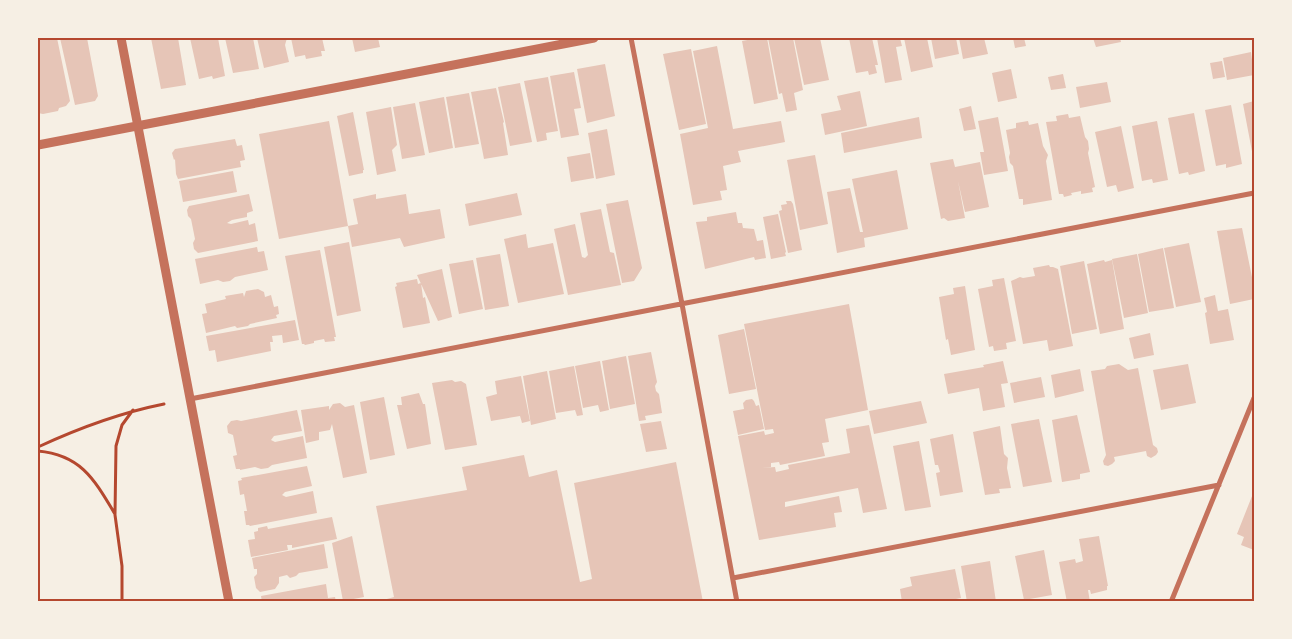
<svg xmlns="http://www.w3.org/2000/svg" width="1292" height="639" viewBox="0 0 1292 639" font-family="'Roboto Condensed',sans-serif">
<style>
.building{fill:#e6c5b7}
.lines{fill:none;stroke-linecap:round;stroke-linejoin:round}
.path{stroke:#b5482f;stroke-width:3}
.minor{stroke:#c5725c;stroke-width:5}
.tertiary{stroke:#c5725c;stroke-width:9}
.neatline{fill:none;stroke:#b5482f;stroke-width:2}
</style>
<rect width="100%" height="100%" fill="#f6efe4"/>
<path class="building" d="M38,38H57L70,101L66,106L59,108L58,111L43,114L38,113V68L40,63Z
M60,38H87L98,96L95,101L75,105Z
M151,38H178L186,85L161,89Z
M190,38H218L225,76L213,79L212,76L199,79Z
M225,38H253L259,69L233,73Z
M257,38H287L285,45L289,62L264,68Z
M291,38H322L325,51H321L322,56L306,59L305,55L295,57Z
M352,38H378L380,47L355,52Z
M758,38H767L778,99L754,104L742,41Z
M768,38H793L803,90L794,93L797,110L786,112L782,93L779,94Z
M794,38H820L829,80L804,85Z
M849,38H872L878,65H875L877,73L869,75L868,71L856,73Z
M877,38H900L902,46L896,47L902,80L885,83Z
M904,38H927L933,67L911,72Z
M931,38H956L959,54L935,59Z
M959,38H984L988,54L963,59Z
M1013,38H1024L1026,46L1015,48Z
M1093,38H1120L1121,42L1096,47Z
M717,46L733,129L781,121L785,142L738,151L741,162L723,166L727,190L720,191L722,200L693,205L680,134L708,128L693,51Z
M691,49L706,124L679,130L663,54Z
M1251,52L1254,75L1227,80L1223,58Z
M1222,61L1225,77L1213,79L1210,63Z
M605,64L615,116L587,123L577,69Z
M1011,69L1017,98L998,102L992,73Z
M574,72L581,108L574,109L579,135L561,138L550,76Z
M1063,74L1066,88L1051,90L1048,77Z
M548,77L558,131L546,133L547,140L537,142L524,81Z
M1107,82L1111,102L1080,108L1076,87Z
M520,83L532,142L510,146L498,87Z
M496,88L504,122L503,123L508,155L484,159L471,92Z
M860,91L867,126L825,135L821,114L841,110L837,96Z
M469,93L479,144L455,148L446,97Z
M444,97L453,148L429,153L419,102Z
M1254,101V162L1243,104Z
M415,103L425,155L402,159L393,107Z
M1231,105L1242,164L1226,168V164L1216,166L1205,110Z
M971,106L976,129L964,131L959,109Z
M391,107L397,145L392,150L396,171L377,175L366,112Z
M353,112L364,170H363V173L349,176L337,116Z
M1194,113L1205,171L1189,175L1188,172L1179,174L1168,118Z
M1068,114L1069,118L1080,116L1085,137L1088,141L1089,149L1088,153L1095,187L1092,188L1093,192L1081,194V191L1071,193L1072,195L1064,197L1063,194H1059L1046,122L1057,121L1056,116Z
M919,117L922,138L844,153L841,133Z
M998,117L1008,171L984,175L980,152H984L978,121Z
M329,121L348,226L279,239L259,134Z
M1028,121L1029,125L1038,123L1043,146L1048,155L1046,161L1052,200L1023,205V199H1019L1013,166L1010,163L1009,157L1010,153L1006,130L1016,128V123Z
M1157,121L1168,180L1153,183L1152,179L1142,181L1132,126Z
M1121,126L1134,188L1118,192L1116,185L1107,187L1095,132Z
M607,129L615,175L596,179L588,133Z
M235,139L237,146L242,145L245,160L240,161L241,167L178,179L176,174L175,159L174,160L172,153L175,149Z
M590,153L594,178L571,182L567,157Z
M815,155L828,224L800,230L787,160Z
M953,159L955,167L980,162L989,207L965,212L958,181L965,218L948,221L944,218L941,219L930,163Z
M897,170L908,229L864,238L865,247L837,253L827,192L850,188L860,232H863L852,179Z
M233,171L237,192L183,202L179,181Z
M517,193L522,215L469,226L465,204Z
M249,194L253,211L247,213V217L232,220L227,223L231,224L248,220L249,225L255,223L258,241L198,253L194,249L193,243L195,239L191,219L188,216L187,210L189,206Z
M376,194V199L406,194L409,214L440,209L445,238L404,247L400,238L352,247L348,226L358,224L353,199Z
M628,200L642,268L634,281L622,283L606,204Z
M786,201H791L793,204L802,250L788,253L779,211L782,210L781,205L787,204Z
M601,209L610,252L614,253L621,285L568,295L554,229L575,224L582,257L585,258L588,255L580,213Z
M736,212L738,223H742L743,228L754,229L757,241L763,240L766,258L755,260L754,257L705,269L696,222L707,221V217Z
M778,214L786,252L785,253L786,256L771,259L763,217Z
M1242,228L1254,287V299L1230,304L1217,231Z
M526,234L528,248L553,243L564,294L518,303L504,239Z
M349,242L361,311L337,316L324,247Z
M1189,243L1201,302L1176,307L1164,248Z
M257,247L258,252L264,251L268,270L235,277L230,281L223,282L218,280L200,284L195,259Z
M1163,248L1174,308L1149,312L1138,254Z
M320,250L336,337H334L335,341L325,342L324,339L314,341V343L305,345L304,344H302L285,256Z
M500,254L509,306L485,310L476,258Z
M1137,254L1148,313L1124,318L1112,259Z
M473,260L483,309L459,314L449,264Z
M1104,260L1105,262L1112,260L1124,329L1100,334L1087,264Z
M1084,261L1097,329L1072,334L1060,266Z
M1049,265L1050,267H1053L1058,269L1073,346L1049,351L1047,340L1023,344L1011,281L1020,277L1023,278L1035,276L1033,268Z
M442,269L452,317L438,321L417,275Z
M1004,278L1016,341L1006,343L1007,349L994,351L993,346L989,347L978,289L993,286L992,280Z
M417,279L418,284L421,283L423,298L425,297L430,323L403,328L395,287L397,286L396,283Z
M965,286L975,350L951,355L948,339L946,340L939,297L954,294L953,288Z
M258,289L264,292L265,297L271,295L274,307L278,306L279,314L276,315L277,318L250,324L248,326L237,328L235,326L206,333L202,314L207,313L205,304L226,299L225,296L243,293L244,297L246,291Z
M1215,295L1218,311L1228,309L1234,340L1210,344L1205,313L1207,312L1204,298Z
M849,304L868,410L825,419L829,442L822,443L825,456L780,465L779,462L771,463V467L762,468L775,467L776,472L789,469L788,465L850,453L846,429L869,425L887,509L863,513L858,488L785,502V507L839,496L842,512L834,513L836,527L759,540L738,436L764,431L765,435L774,433L773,429L765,430L744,324Z
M295,320L299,340L283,343L282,335L272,336L273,342H270L271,351L217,362L215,350L209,351L206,336Z
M744,329L756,389L729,394L718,335Z
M1150,333L1154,355L1134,359L1129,338Z
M651,352L657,382L655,386L656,391L659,394L662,413L645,416L646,420L639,421L628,356Z
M626,356L635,404L610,409L602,361Z
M600,361L609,410L600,412L598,405L583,408L575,366Z
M1003,361L1008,383L1001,384L1005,407L983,411L979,388L948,394L944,374L984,367L983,365Z
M1119,364L1128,370L1138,368L1153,445L1157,448L1158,452L1156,455L1151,458L1147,456L1146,451L1114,457L1115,461L1112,464L1108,466L1104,465L1103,461L1106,455L1091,371L1105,369L1107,366Z
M1188,364L1196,403L1161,410L1153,370Z
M574,366L583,415L577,416L575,410L556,413L549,371Z
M1080,369L1084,391L1055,398L1051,375Z
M547,371L556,419L531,425L523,376Z
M521,376L530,421L522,423L520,416L491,421L486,397L497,394L495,381Z
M1041,377L1045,397L1014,403L1010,383Z
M452,380L455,382L461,381L466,384L477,445L445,450L432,383Z
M419,393L423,404H425L431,444L407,449L397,405H402L401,397Z
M384,397L395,455L370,460L360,402Z
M752,399L754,401L756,406L759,405L764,429L738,435L733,411L744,409L743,403L746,400Z
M921,401L927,423L874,434L869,411Z
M340,403L345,407L354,405L367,473L343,478L332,424L330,430L319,432V440L306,443L301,410L329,406V410L333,404Z
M297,410L302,431L274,436L271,440L275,442L303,436L307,458L272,465L268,468L261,469L255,467L240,470V469H236L233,456L237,455L233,435L228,433L227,426L231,421L237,420L241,421Z
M1077,415L1090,472L1080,474V479L1062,482L1052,420Z
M1039,419L1052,482L1023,487L1011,424Z
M661,421L667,449L646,452L640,424Z
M1000,426L1004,454L1008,458L1007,468L1011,488L999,489L1000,493L985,495L973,432Z
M953,434L963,492L940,496L936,473L940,472L938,465H935L930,439Z
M919,441L931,507L905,511L893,446Z
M524,455L529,477L557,470L580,582L592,579L574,483L676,462L703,602H376L394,597L376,506L467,490L462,467Z
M307,466L312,486L285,492L282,495L286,497L313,491L317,513L250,526L249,525H246L244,511H247L244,494L240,495L238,481L242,480L241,478Z
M1254,491V550L1241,545L1244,537L1237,534Z
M332,517L337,539L292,548V545H287L288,550L251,557L248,540L255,539L254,532L258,531V528L267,526L268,529Z
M352,536L364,597L343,601L332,543Z
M1099,536L1108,586H1107V590L1091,594L1090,590H1088L1090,602H1067L1059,562L1075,559L1076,563L1083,561L1079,539Z
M324,544L328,568L299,573L296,576L290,578L287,575L279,577V583L275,589L260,592L256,588L254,577L257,574V569H254L252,558Z
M1044,550L1052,595L1024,600L1015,556Z
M990,561L996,602H967L961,566Z
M955,569L961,598L941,602H902L900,589L912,586L910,577Z
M326,584L328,598L335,597L336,602H262L261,596Z"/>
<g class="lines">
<path class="path" d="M38,447C79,428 119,413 164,404
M38,451C81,455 94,479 115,514
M122,602V566L115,515L116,446L122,425L133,410"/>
<path class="minor" d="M631,38L682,304L737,602
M190,399L1254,193
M733,578L1219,485
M1171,602L1254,398"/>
<path class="tertiary" d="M121,38L229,602
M38,145L594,38"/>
</g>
<rect width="1292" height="639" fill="none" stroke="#f6efe4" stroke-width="78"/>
<rect x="39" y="39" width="1214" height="561" class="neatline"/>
</svg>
